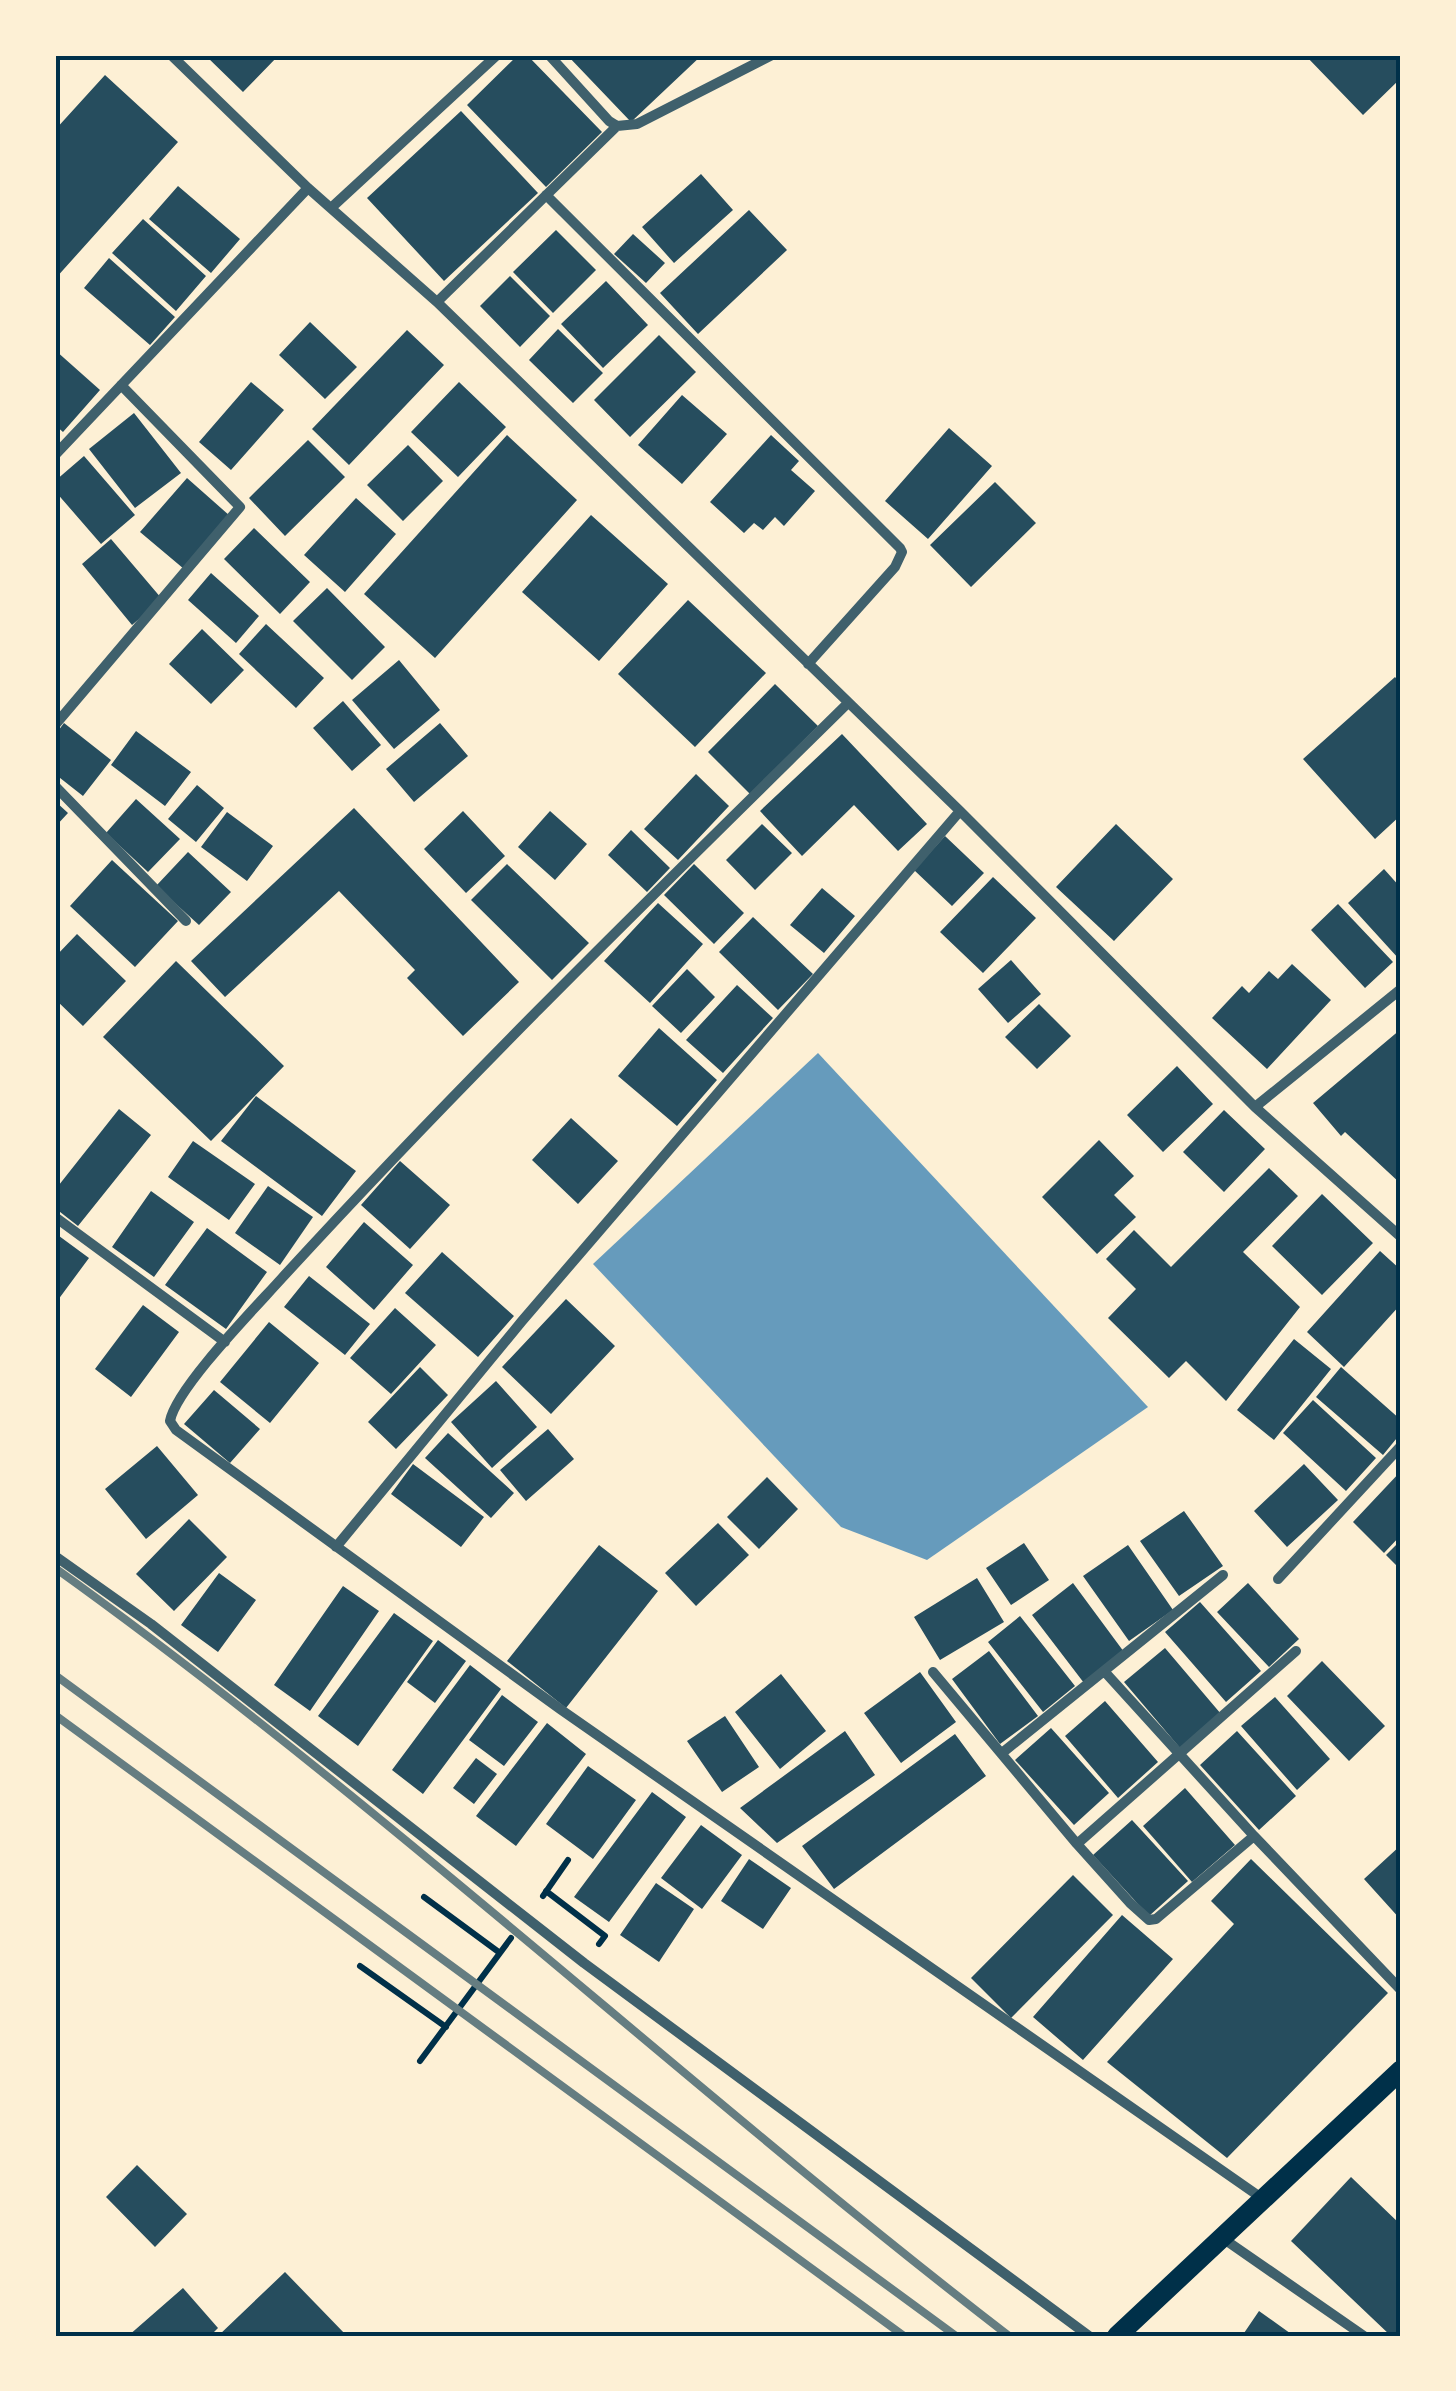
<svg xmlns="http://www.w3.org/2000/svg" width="1456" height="2391" viewBox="0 0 1456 2391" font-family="Quicksand,sans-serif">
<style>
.water{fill:#669bbc}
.building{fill:#264d5e}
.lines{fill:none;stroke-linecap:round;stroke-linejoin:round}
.path{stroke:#003049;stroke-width:6}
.minor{stroke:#3f606c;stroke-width:10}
.secondary{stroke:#003049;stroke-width:20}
.rail{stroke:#657d81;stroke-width:8}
.neatline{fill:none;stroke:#003049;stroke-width:4}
</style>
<rect width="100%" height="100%" fill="#fdf0d5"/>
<path class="water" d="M818,1053L1148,1407L927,1560L841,1527L593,1264Z"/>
<path class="building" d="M205,55H279L243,92Z
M518,55H527L602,132L546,187L467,105Z
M567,55H702L631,122Z
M1305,55H1401V78L1363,115Z
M105,75L178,142L55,279V130Z
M461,111L538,193L444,281L367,198Z
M701,174L733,210L674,263L642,227Z
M178,186L240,239L211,273L149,219Z
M749,210L787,250L698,334L660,293Z
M143,219L206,276L176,311L112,253Z
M556,230L596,270L553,313L513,272Z
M633,234L665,263L646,283L614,254Z
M109,258L175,317L150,345L84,288Z
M510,276L550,316L520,347L480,306Z
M606,281L648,325L603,368L561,324Z
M310,322L357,367L325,399L279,355Z
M558,329L603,373L573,403L529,360Z
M407,330L444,365L349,465L312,429Z
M659,335L696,372L630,437L594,400Z
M55,350L100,390L63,432L55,425Z
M251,382L284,410L231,470L199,442Z
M459,382L506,427L458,477L411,432Z
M682,395L727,434L682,484L638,445Z
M134,413L181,473L135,508L89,449Z
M949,428L992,466L928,539L885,501Z
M507,435L577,500L435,658L364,594Z
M771,435L799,461L791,470L815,491L784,526L775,517L763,530L754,523L744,533L710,502Z
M308,440L345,477L285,536L249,498Z
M408,445L443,481L403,521L367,485Z
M84,456L135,515L101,544L55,491V481Z
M187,478L230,516L184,569L140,532Z
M995,482L1036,523L971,587L930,545Z
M356,498L396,534L345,592L304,555Z
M591,515L668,584L599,661L522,592Z
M254,528L310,582L280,614L224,559Z
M111,539L162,599L132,625L82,564Z
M211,573L259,616L236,643L188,600Z
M327,588L385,647L352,680L293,621Z
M688,600L766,673L695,747L618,674Z
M266,624L324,678L296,708L239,654Z
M202,629L244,670L211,704L169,664Z
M399,660L440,710L394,749L352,700Z
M1395,677L1401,684V815L1375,839L1303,759Z
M775,684L818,726L750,794L708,752Z
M343,701L381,745L352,771L313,728Z
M64,723L111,760L83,796L55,774V735Z
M440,723L468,756L414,802L386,769Z
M136,731L191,772L165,806L111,765Z
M842,734L927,824L898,851L854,805L802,856L760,811Z
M696,774L729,806L678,860L644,829Z
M197,785L224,808L196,842L168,819Z
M136,799L180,839L148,872L106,833Z
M55,801L68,813L55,827Z
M354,808L519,982L463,1036L407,978L415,970L339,891L225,997L191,961Z
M463,811L505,856L466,893L424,849Z
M550,811L587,844L555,880L518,847Z
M227,812L273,846L247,881L201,847Z
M762,824L792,853L755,890L726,860Z
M1116,824L1173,879L1114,941L1056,887Z
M631,830L670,868L647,892L608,855Z
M945,836L984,873L952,906L914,870Z
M188,852L231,892L199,925L156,886Z
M112,860L178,921L135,967L70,906Z
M507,864L589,943L552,980L471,900Z
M694,864L744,913L714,944L664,895Z
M1384,869L1401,888L1399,959L1348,903Z
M993,877L1036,918L983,973L940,932Z
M822,888L855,916L824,953L790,925Z
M658,903L703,944L650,1003L604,961Z
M1338,904L1393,962L1365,988L1311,930Z
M753,917L813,974L778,1010L719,952Z
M77,934L126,981L83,1026L55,999V957Z
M1011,960L1041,994L1008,1023L978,989Z
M176,961L284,1066L211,1141L103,1037Z
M1292,964L1331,1000L1267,1069L1212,1018L1242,986L1249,993L1269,971L1278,979Z
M687,969L715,997L681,1033L652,1006Z
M737,985L773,1018L723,1073L686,1040Z
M1039,1004L1071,1036L1037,1069L1005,1037Z
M659,1028L717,1080L677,1126L618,1076Z
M1401,1029V1184L1345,1132L1341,1136L1313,1103Z
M1177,1066L1213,1104L1163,1152L1127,1115Z
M256,1096L356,1171L322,1216L221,1141Z
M119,1109L151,1135L78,1226L55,1208V1190Z
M1224,1110L1265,1149L1224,1192L1183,1152Z
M571,1118L618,1161L578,1204L532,1160Z
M1099,1140L1134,1176L1114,1195L1136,1217L1097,1254L1042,1197Z
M193,1141L255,1184L229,1220L168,1177Z
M400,1161L450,1205L410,1249L361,1205Z
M1269,1168L1298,1196L1243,1252L1300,1307L1226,1401L1186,1361L1169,1378L1108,1318L1136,1289L1106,1259L1134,1230L1171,1267Z
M268,1186L313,1217L280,1265L235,1233Z
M151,1191L194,1222L154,1277L112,1247Z
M1322,1194L1373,1243L1322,1295L1272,1246Z
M364,1222L413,1265L374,1310L326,1267Z
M207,1228L267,1272L226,1329L165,1285Z
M55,1233L89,1258L55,1304Z
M1380,1251L1401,1270V1304L1344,1367L1307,1332Z
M442,1252L514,1316L478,1357L405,1293Z
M309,1276L370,1324L345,1355L284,1307Z
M566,1299L615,1346L551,1414L502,1367Z
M143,1305L179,1332L131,1397L95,1369Z
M395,1308L436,1345L391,1394L350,1358Z
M269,1322L319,1363L270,1423L220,1382Z
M1294,1339L1331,1369L1274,1440L1237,1410Z
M420,1367L448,1395L396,1449L368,1422Z
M1341,1367L1401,1420V1433L1383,1455L1316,1397Z
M496,1381L537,1427L492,1468L451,1422Z
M214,1390L260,1429L230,1463L184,1424Z
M1313,1400L1376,1458L1346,1491L1283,1433Z
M548,1429L574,1459L526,1501L500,1470Z
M448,1433L514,1493L491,1518L425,1458Z
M157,1446L198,1495L146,1539L105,1489Z
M413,1464L484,1517L461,1547L391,1494Z
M1304,1464L1338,1500L1287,1547L1254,1511Z
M1401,1471V1535L1384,1553L1353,1522Z
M767,1477L798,1509L759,1549L727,1517Z
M1184,1511L1223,1566L1179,1596L1140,1541Z
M189,1519L227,1557L174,1611L136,1574Z
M718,1523L749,1555L696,1606L665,1573Z
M1401,1540V1570L1386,1555Z
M1024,1543L1049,1580L1011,1605L986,1568Z
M599,1545L658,1591L566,1708L507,1661Z
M1128,1545L1173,1610L1129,1641L1083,1576Z
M219,1573L256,1600L218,1652L181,1625Z
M977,1578L1004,1622L940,1660L914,1617Z
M1073,1583L1124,1652L1084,1683L1032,1615Z
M1248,1583L1299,1639L1269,1667L1217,1612Z
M343,1586L379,1611L310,1711L274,1685Z
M1200,1602L1261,1671L1226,1702L1165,1632Z
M394,1613L433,1641L358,1746L318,1716Z
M1020,1616L1075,1686L1043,1712L988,1642Z
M438,1640L466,1661L435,1703L407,1682Z
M1165,1648L1221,1714L1180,1748L1124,1682Z
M989,1651L1038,1716L1000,1744L952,1679Z
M1322,1661L1385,1726L1349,1761L1287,1696Z
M470,1665L501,1689L423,1794L392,1770Z
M920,1672L956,1722L901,1763L864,1713Z
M781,1674L826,1731L780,1769L735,1712Z
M502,1695L538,1722L504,1766L469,1740Z
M1275,1697L1330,1759L1297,1790L1241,1726Z
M1105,1701L1158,1762L1118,1798L1065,1736Z
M725,1716L759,1767L722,1792L687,1741Z
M547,1723L586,1754L516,1846L476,1816Z
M1051,1728L1109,1793L1074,1825L1015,1760Z
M845,1731L875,1775L777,1843L740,1808Z
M1237,1731L1296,1796L1259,1830L1200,1765Z
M955,1734L986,1776L834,1889L802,1846Z
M476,1758L497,1774L474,1804L453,1788Z
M588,1766L636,1800L593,1859L546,1824Z
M1185,1788L1235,1845L1192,1882L1143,1826Z
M652,1792L686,1817L609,1922L574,1897Z
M1132,1820L1188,1881L1149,1916L1093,1855Z
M701,1825L742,1855L702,1909L661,1878Z
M1401,1845V1920L1364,1879Z
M749,1859L791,1888L763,1929L721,1901Z
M1251,1859L1388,1993L1227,2158L1107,2062L1234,1924L1211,1901Z
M1073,1875L1113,1915L1011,2018L971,1978Z
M656,1883L694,1909L659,1962L620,1935Z
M1122,1915L1173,1959L1083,2060L1033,2017Z
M137,2165L187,2214L155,2247L106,2197Z
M1351,2177L1401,2225V2336H1391L1291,2241Z
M285,2272L347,2336H218Z
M183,2288L218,2328L210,2336H128Z
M1259,2311L1294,2336H1242Z"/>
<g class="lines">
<path class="path" d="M546,1891L605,1936L599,1944
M543,1896L568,1860
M424,1897L500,1953
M360,1966L446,2027
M420,2061L511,1938"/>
<path class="minor" d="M171,55L308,188L437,302L960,811L1255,1107L1401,1237
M549,55L609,121L617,126L637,124L772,55
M546,195L900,548L902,552L895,567L808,664
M331,208L497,55
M437,302L617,126
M55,455L308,188
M848,703C656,892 464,1079 282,1278C257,1306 176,1388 170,1421L176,1430L560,1709L1263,2199
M55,725L240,507L121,385
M55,786L186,921
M1255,1107L1401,989
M55,1217L225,1342
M336,1547L522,1321L960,811
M55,1556L151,1624L584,1963L1089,2336
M1278,1579L1401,1446
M1104,1671L1254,1836L1401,1990
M933,1672L1077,1844L1130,1903L1149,1920L1156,1919L1254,1836
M1002,1753L1223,1575
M1077,1844L1296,1651
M1221,2237L1364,2336"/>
<path class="secondary" d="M1117,2336L1401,2070"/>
<path class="rail" d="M55,1568C387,1806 686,2087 1009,2336
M55,1675L956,2336
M55,1715L904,2336"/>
</g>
<rect width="1456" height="2391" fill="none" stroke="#fdf0d5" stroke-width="115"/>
<rect x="58" y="58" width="1340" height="2276" class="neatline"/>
</svg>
